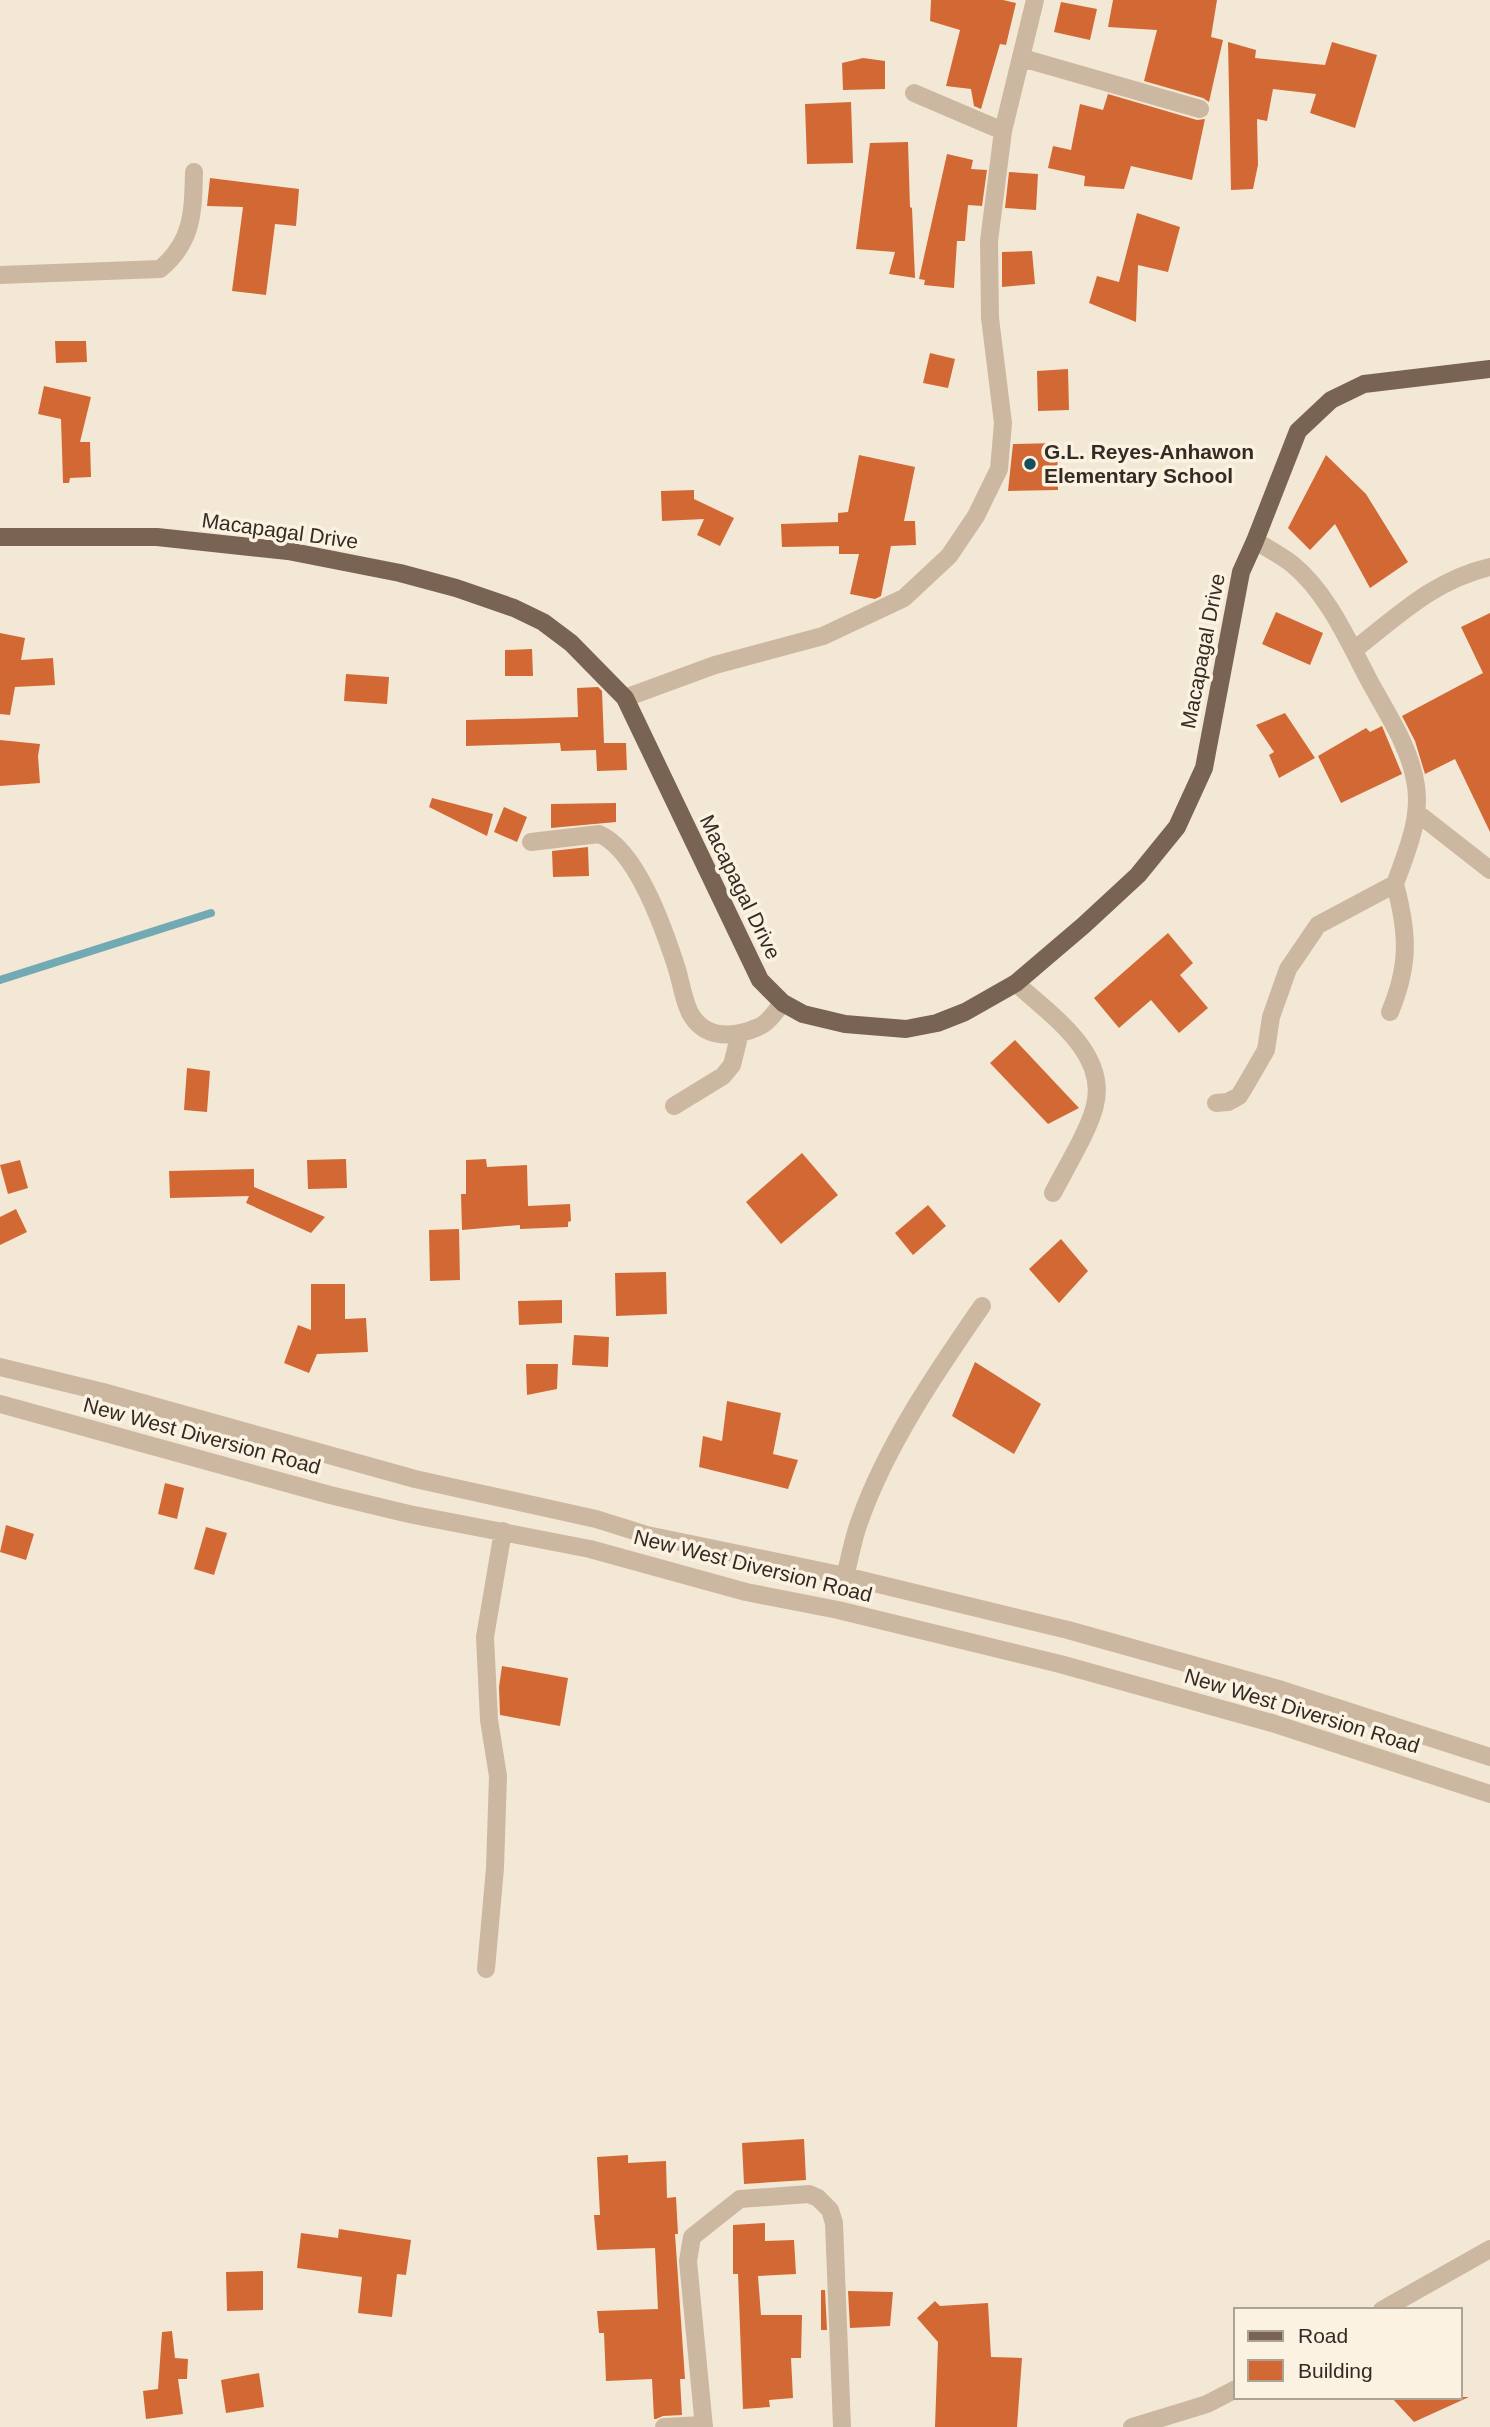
<svg xmlns="http://www.w3.org/2000/svg" width="1490" height="2427" viewBox="0 0 1490 2427" font-family="Arial,sans-serif">
<style>
.lines{fill:none;stroke-linecap:round;stroke-linejoin:round}
.stream{stroke:#72aab3;stroke-width:8}
.building{fill:#d26934}
.minor{stroke:#ccb8a1;stroke-width:18}
.major{stroke:#796454;stroke-width:18}
.poi-dot{fill:#164f5a;stroke:#fbf2e2;stroke-width:2.5}
.labels{text-anchor:middle;stroke-width:7;stroke-linejoin:round;paint-order:stroke}
.poi-label{font-size:21px;font-weight:bold;fill:#352b24;stroke:#fbf2e2;text-anchor:start}
.street-label{font-size:21px;fill:#352b24;stroke:#fbf2e2}
</style>
<rect width="100%" height="100%" fill="#f3e8d5"/>
<g class="lines">
<path class="stream" d="M0,980L211,913"/>
</g>
<path class="building" d="M931,0H1003L1016,3L1006,45L1000,44L981,109L974,106L971,89L946,86L960,30L930,21Z
M1113,0H1217L1211,37L1223,40L1209,102L1203,98L1144,81L1157,30L1108,27Z
M1061,2L1097,9L1090,40L1054,32Z
M1228,42L1256,50L1255,58L1325,65L1332,42L1377,55L1355,128L1310,113L1316,94L1273,89L1267,121L1257,119L1258,165L1253,189L1231,190Z
M863,58L885,61V89L843,90L842,63Z
M1108,94L1197,120L1205,119L1192,180L1131,166L1124,189L1084,186L1085,176L1048,168L1053,146L1071,150L1080,104L1103,110Z
M851,102L853,163L807,164L805,104Z
M908,142L910,207L912,208L915,278L889,274L895,252L856,249L870,143Z
M947,154L973,160L971,169L987,170L982,206L968,205L965,241H957L954,288L924,285L925,280L919,279Z
M1009,172L1038,174L1036,210L1005,208Z
M210,178L299,189L296,226L275,224L266,295L232,291L243,207L207,206Z
M1137,213L1180,227L1168,272L1138,265L1136,322L1089,303L1097,276L1119,282Z
M1032,251L1035,284L1002,287V252Z
M55,341H86L87,362L56,363Z
M930,353L955,359L948,388L923,383Z
M1068,369L1069,410L1038,411L1037,371Z
M44,386L91,397L80,442H90L91,477L70,478L69,483H63L61,419L38,414Z
M1057,443L1058,490L1008,491L1013,444Z
M859,455L915,467L904,521H915L916,545L891,546L881,596L875,599L850,594L859,554H839V546L782,547L781,524L838,522V513L848,512Z
M1326,455L1366,494L1408,562L1370,588L1335,524L1310,550L1288,528Z
M694,490V499L734,518L720,546L697,535L704,519L662,521L661,491Z
M1276,612L1323,633L1310,665L1262,644Z
M1490,613V832L1455,759L1425,774L1415,741L1402,716L1483,673L1461,627Z
M0,633L25,638L21,660L53,658L55,685L15,687L10,715L0,714Z
M532,649L533,676H505V650Z
M346,674L389,677L387,704L344,701Z
M598,687L602,691L604,743H626L627,770L597,771L596,750L561,751L560,743L466,746V720L578,717L577,688Z
M1285,713L1315,758L1279,778L1269,755L1274,752L1256,725Z
M1382,726L1402,774L1341,803L1318,756L1366,728L1370,732Z
M0,740L40,744L38,756L40,783L0,786Z
M432,798L493,814L487,836L429,807Z
M616,803V822L551,828V804Z
M504,807L527,817L517,842L494,832Z
M588,847L589,876L553,877L552,851Z
M1168,933L1193,963L1180,975L1208,1008L1179,1033L1151,1000L1119,1028L1094,998Z
M1015,1040L1079,1108L1048,1124L990,1063Z
M187,1068L210,1071L207,1112L184,1110Z
M802,1153L838,1195L781,1244L746,1202Z
M346,1159L347,1188L308,1189L307,1160Z
M486,1159L487,1167L527,1165L528,1206L570,1204L571,1221L568,1222V1227L520,1229V1225L462,1230L461,1194H466V1160Z
M20,1160L28,1188L8,1194L0,1165Z
M254,1169V1187L325,1217L311,1233L246,1203L249,1196L170,1198L169,1171Z
M928,1205L946,1226L913,1255L895,1233Z
M16,1209L27,1232L0,1245V1217Z
M459,1229L460,1280L430,1281L429,1230Z
M1061,1239L1088,1271L1059,1303L1029,1269Z
M666,1272L667,1314L616,1316L615,1273Z
M311,1284H345V1319L366,1318L368,1352L317,1354L309,1373L284,1363L298,1325L311,1330Z
M562,1300V1323L519,1325L518,1301Z
M574,1335L609,1337L608,1367L572,1365Z
M975,1362L1041,1404L1014,1454L952,1416Z
M526,1364H558L557,1389L527,1395Z
M727,1401L781,1413L773,1454L798,1460L788,1489L699,1467L703,1436L722,1441Z
M165,1483L184,1488L177,1519L158,1514Z
M6,1525L34,1534L26,1560L0,1552Z
M206,1527L227,1533L214,1575L194,1569Z
M502,1666L568,1678L560,1726L500,1715L499,1687Z
M804,2139L806,2180L744,2184L742,2143Z
M628,2155V2163L666,2161L667,2198L676,2197L678,2234H675L685,2379H680L682,2415L663,2416L656,2419H654L652,2379L606,2381L604,2333H599L597,2311L658,2309L655,2248L597,2250L594,2215H600L597,2157Z
M765,2223V2241L794,2240L796,2274L758,2276L761,2315H802L801,2358H791L793,2398L769,2400L770,2407L743,2409L738,2274H733V2225Z
M339,2229L411,2240L406,2275L397,2274L392,2317L358,2313L362,2277L297,2268L301,2233L338,2238Z
M263,2271V2310L227,2311L226,2272Z
M821,2290H825L827,2330H821Z
M848,2291L893,2292L890,2326L850,2328Z
M935,2301L940,2306L988,2303L991,2357L1022,2358L1017,2427H935L938,2342L917,2318Z
M172,2331L175,2358L188,2359L187,2379H178L183,2414L146,2419L143,2391L158,2389L162,2332Z
M259,2373L264,2407L226,2413L221,2380Z
M1391,2397H1469L1414,2422Z"/>
<g class="lines">
<path class="minor" d="M1022,58L1200,109
M914,93L1003,131
M0,275L160,269C193,242 193,212 194,172
M1354,650C1398,616 1434,580 1490,567
M625,698L715,665L823,636L904,598L949,556L976,516L999,469L1003,423L990,318L989,241L1003,131L1035,0
M1416,812L1490,870
M531,842L599,834C637,850 664,929 676,966C681,981 683,999 690,1013C703,1037 727,1038 751,1030C755,1028 761,1027 765,1023C772,1018 777,1009 783,1003
M1016,983C1049,1014 1108,1052 1095,1105C1090,1129 1065,1169 1053,1193
M1390,1012C1410,964 1408,933 1395,884
M1216,1103L1228,1102L1239,1096L1244,1088L1266,1050L1271,1017L1288,969L1318,925L1395,884C1406,853 1421,820 1416,786C1411,749 1388,715 1371,684C1349,643 1328,593 1292,564C1281,555 1267,548 1255,541
M674,1106L723,1076L732,1065L740,1033
M0,1367L103,1392L415,1479L596,1519L647,1535L845,1576L1068,1630L1282,1690L1490,1757
M0,1404L330,1495L409,1514L590,1549L746,1592L838,1610L1060,1664L1272,1723L1490,1794
M845,1576C850,1558 853,1538 860,1520C887,1444 937,1371 982,1306
M486,1969L495,1868L498,1776L489,1720L485,1637L503,1531
M1382,2310L1490,2249
M664,2427L704,2425
M704,2427L688,2261L692,2237L740,2199L809,2194L818,2198L830,2210L834,2223L842,2427
M1132,2427L1207,2404L1236,2389"/>
<path class="major" d="M0,537H157L288,551L400,573L456,588L514,608L543,622L571,643L625,698L760,980L783,1003L803,1014L845,1024L906,1029L937,1023L965,1012L1016,983L1084,925L1138,875L1177,827L1204,768L1241,572L1255,541L1298,431L1331,400L1364,384L1490,369"/>
</g>
<circle class="poi-dot" cx="1030" cy="464" r="7"/>
<g class="labels">
<g class="poi-label">
<text x="1044" y="459">G.L. Reyes-Anhawon<tspan x="1044" dy="24">Elementary School</tspan></text>
</g>
<g class="street-label">
<text transform="translate(280 531) rotate(8)" y="7">Macapagal Drive</text>
<text transform="translate(1203 651) rotate(-79)" y="7">Macapagal Drive</text>
<text transform="translate(740 887) rotate(64)" y="7">Macapagal Drive</text>
<text transform="translate(202 1436) rotate(15)" y="7">New West Diversion Road</text>
<text transform="translate(753 1566) rotate(14)" y="7">New West Diversion Road</text>
<text transform="translate(1302 1711) rotate(17)" y="7">New West Diversion Road</text>
</g>
</g>
<rect x="1234" y="2308" width="228" height="91" fill="#fbf2e2" stroke="#aca296" stroke-width="2"/>
<rect x="1248" y="2331" width="35" height="10" fill="#796454" stroke="#aca296" stroke-width="2"/>
<text x="1298" y="2343" font-size="21" fill="#352b24">Road</text>
<rect x="1248" y="2360" width="35" height="21" fill="#d26934" stroke="#aca296" stroke-width="2"/>
<text x="1298" y="2378" font-size="21" fill="#352b24">Building</text>
</svg>
